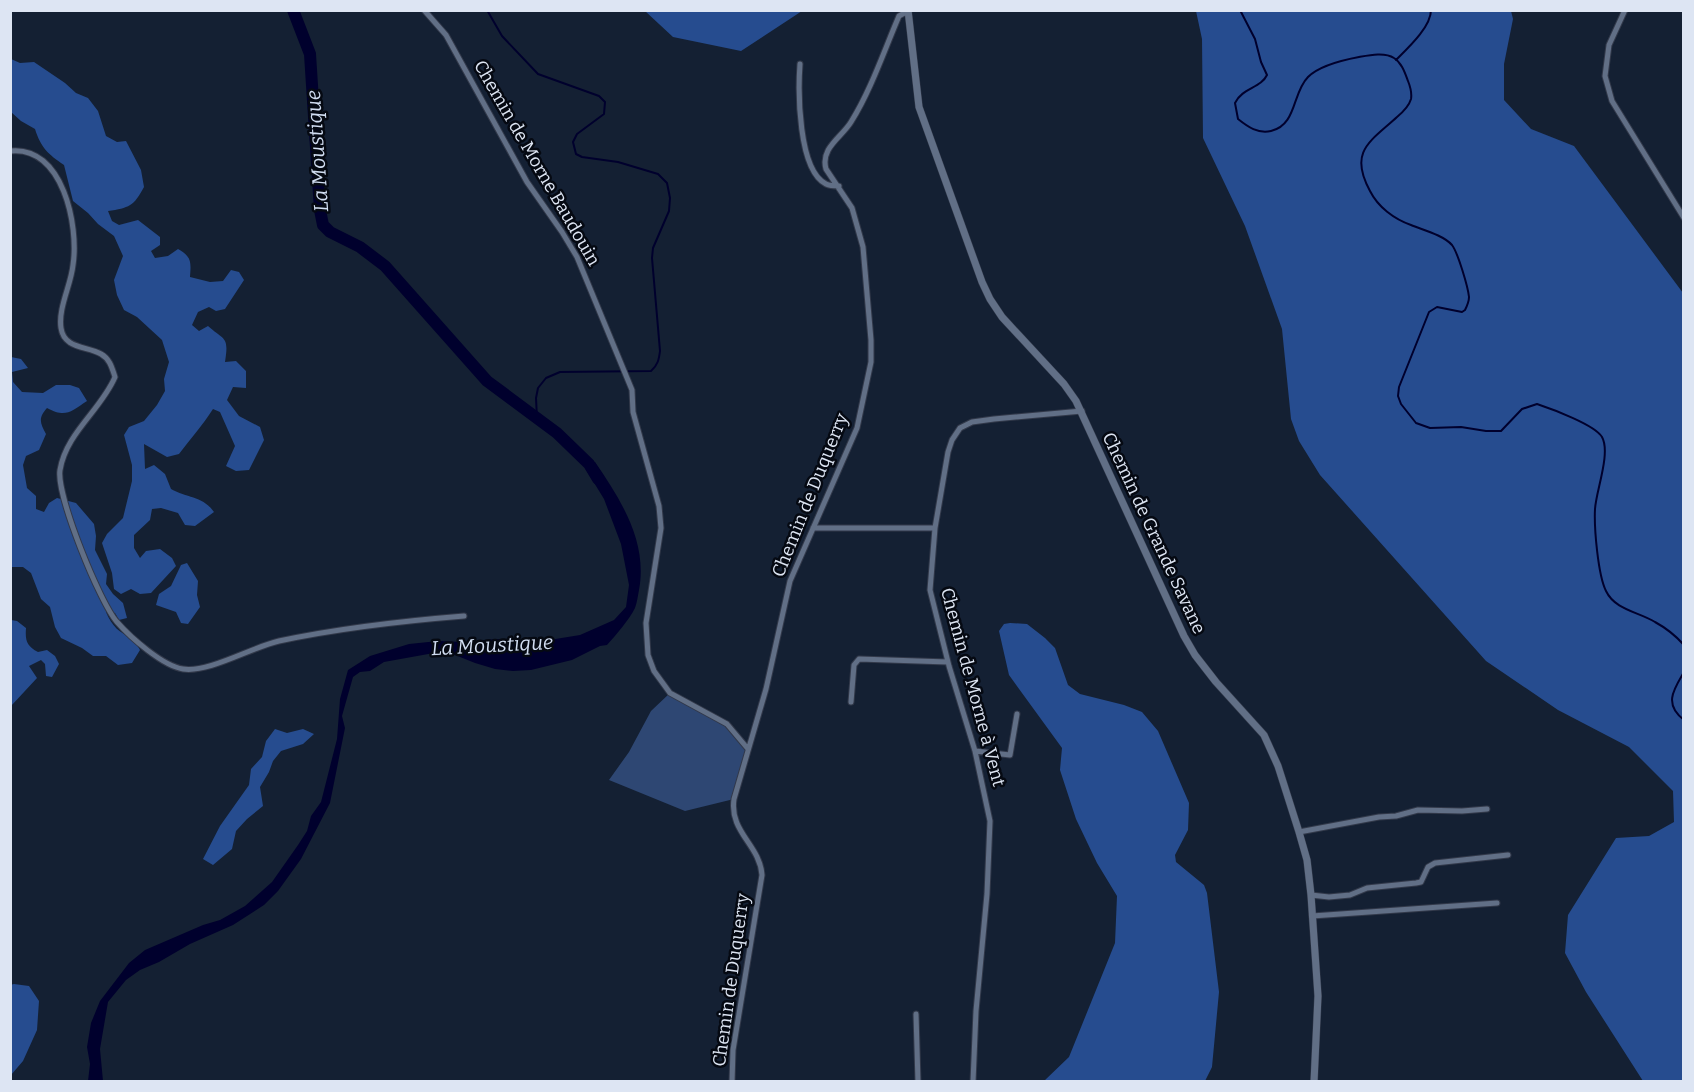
<svg xmlns="http://www.w3.org/2000/svg" width="1694" height="1092" viewBox="0 0 1694 1092" font-family="Bitter,serif">
<style>
.green{fill:#2e4773}
.forest{fill:#264c8f}
.water{fill:#00002d}
.lines{fill:none;stroke-linecap:round;stroke-linejoin:round}
.stream{stroke:#00002d;stroke-width:2}
.river{stroke:#00002d;stroke-width:12}
.minor-casing{stroke:#32394a;stroke-width:7}
.tertiary-casing{stroke:#32394a;stroke-width:8}
.minor{stroke:#616f86;stroke-width:5}
.tertiary{stroke:#616f86;stroke-width:7}
.labels{text-anchor:middle;stroke-width:5;stroke-linejoin:round;paint-order:stroke}
.street-label{font-size:18px;fill:#dde5f3;stroke:#050912}
.water-label{font-size:20px;font-style:italic;fill:#d1ddf1;stroke:#050912}
</style>
<rect width="100%" height="100%" fill="#142033"/>
<path class="green" d="M670,693L727,724L748,749L734,799L685,811L609,780L629,752L651,711Z"/>
<path class="forest" d="M645,11H802L741,51L673,37Z
M1196,11H1511L1513,19L1504,64V100L1531,129L1574,146L1683,293V1081H1643L1586,992L1565,953L1568,915L1616,838L1649,836L1674,822L1673,791L1629,747L1558,710L1486,661L1320,475L1299,441L1291,419L1282,329L1245,226L1203,138L1202,39Z
M11,59L20,63L34,62L65,83L76,93L88,98L98,111L106,136L117,142L126,141L141,170L144,187C134,206 129,208 108,211L112,221L119,225L138,220L160,237V245L151,251L155,258L168,256L178,249C192,257 191,262 190,277L210,282L223,281L231,270L239,272L244,280L225,309L216,311L209,307L198,312L192,325L199,331L208,326C225,341 229,336 225,362L236,361L246,371V388L233,387L227,400L239,416L260,427L264,440L249,470L236,471L226,466L235,446L220,412L213,409C203,425 191,438 179,454L167,457L144,444L145,469L154,465L165,474L171,489C187,498 203,496 214,512L195,526L185,525L178,513L161,508L152,509L150,520L134,535V548L140,558L146,551L160,549L172,558L176,566L151,593L140,594L131,589L121,594L114,589L112,573L102,543L107,534L123,518L132,481V465L124,435L129,427L144,421L157,405L165,391L164,379L169,362L162,340L137,317L124,310L117,295L114,280L123,256L114,236L98,224L88,213L73,201L64,165C48,154 41,148 35,129L21,121L11,112Z
M11,357L21,359L28,368L12,372L13,382L22,392L43,393L56,385H70L79,388L87,401C70,412 66,418 47,408C38,418 40,423 46,434L39,450L26,456L23,465L27,488L36,496V509L44,512L49,503L57,498L76,503L94,524L96,536L95,550L107,574L106,584L113,594L123,603L127,618L119,620L115,613L106,612C112,626 119,633 133,638L140,650L132,663L118,665L106,656H93L82,648L61,638L55,627L50,607L41,599L31,573L23,567H11Z
M187,563L198,581L197,595L200,607L188,624L181,623L176,612L156,605L159,594L171,586L181,565Z
M11,620L17,621L26,628C25,641 27,646 38,652L47,650L55,656L59,664L52,677L46,676L45,664L41,660L29,666L37,678L11,706Z
M1010,623L1027,624L1045,638L1055,648L1068,685L1080,694L1124,705L1142,712L1158,731L1189,803L1188,830L1175,855L1176,862L1204,885L1207,893L1219,992L1212,1067L1205,1081H1044L1069,1057L1115,943L1117,896L1097,863L1076,819L1060,770L1062,748L1009,675L999,631L1004,624Z
M275,729L287,733L303,729L314,734L303,744L281,751L273,761L269,772L260,787L263,806L247,819L236,831L232,849L213,865L203,859L220,826L249,785L251,769L262,757L266,741Z
M14,984L29,986L39,1001L37,1030L23,1061L11,1075L10,985Z"/>
<path class="water" d="M595,462C621,500 648,542 639,590C638,595 637,603 635,608C629,620 616,635 607,645L600,646L572,660L531,670L513,671L495,669L475,663L445,651L384,662L370,671L360,672L353,677L342,716L345,728L330,803L301,859L278,891L264,905L233,925L190,944L159,962L140,970L126,980L108,1002L100,1049L103,1081H88L90,1064L87,1047L91,1023L100,1001L129,963L145,950L203,925L220,920L245,906L272,882L298,845L307,831L311,816L321,802L337,739L340,699L348,670L370,656L409,644L438,641L464,642L496,639L543,641L580,635L614,620L626,607L629,585L621,544L604,499L585,468Z"/>
<g class="lines">
<path class="stream" d="M487,10L502,36L538,74L599,96L605,102L604,114L577,134L573,142L576,154L582,157L618,162L658,174L667,183L670,198L669,211L653,248L652,258L660,351C659,359 658,365 651,371L560,372L546,378L538,388L536,398L537,419
M1240,10L1255,39L1261,62L1267,75C1261,88 1242,88 1235,103L1238,119C1248,127 1258,134 1271,131C1297,125 1292,93 1308,77C1320,65 1343,60 1359,57C1370,55 1385,52 1394,58C1402,63 1405,73 1408,81C1410,86 1412,93 1411,99C1409,106 1403,112 1397,117C1371,141 1348,151 1370,191C1378,207 1394,219 1411,225C1423,230 1443,235 1452,245C1458,253 1468,287 1469,297C1469,301 1467,306 1465,310L1462,312L1437,307L1429,312L1399,387L1398,396L1401,404L1416,423L1430,428L1461,427L1486,431H1501L1522,409L1537,404C1552,409 1595,425 1602,437C1611,453 1596,491 1595,509C1594,528 1598,575 1606,591C1615,610 1639,612 1655,622C1666,628 1676,636 1684,645
M1396,60C1408,48 1431,27 1431,10
M1684,672C1674,689 1663,704 1684,720"/>
<path class="river" d="M293,10L310,54L320,210L323,225L330,232L360,247L385,266L487,381L557,433L589,464L598,479"/>
<defs>
<path id="minor" d="M424,10L446,35L527,182L562,232L577,257L632,390L633,412L659,506L661,528L646,623L648,655L654,671L670,693L727,724L748,749
M1625,10L1609,45L1605,76L1612,101L1684,218
M800,64C798,91 798,170 826,184C830,186 835,186 839,186
M10,151C63,145 79,226 73,265C71,285 58,308 61,328C64,349 87,346 101,354C110,359 112,368 115,377C101,410 66,433 60,470C56,495 100,603 117,622C131,638 163,666 183,669C209,673 252,647 279,641C340,628 402,621 464,616
M813,528H935
M851,702L854,665L859,659L948,662
M975,751L1010,755L1017,714
M1299,832L1379,817L1396,816L1418,810L1462,811L1487,809
M1311,895L1329,897L1350,895L1367,888L1416,883L1421,882L1428,867L1435,863L1508,855
M1312,916L1497,903
M916,1014L918,1082
M732,1082L733,1050L762,875C760,845 729,832 734,799L766,689L790,581L857,428L871,362V340L863,247L852,208L826,169C820,148 842,137 851,122C871,90 884,51 899,16L908,11
M973,1082L976,1011L987,894L990,821L975,751L949,666L930,590L935,528L948,452L952,440L960,428L972,422L994,419L1082,411"/>
<path id="tertiary" d="M908,10L919,107L982,282L990,299L1002,317L1064,384L1076,401L1184,636L1195,655L1216,682L1264,735L1278,766L1299,832L1307,860L1311,895L1318,996L1314,1082"/>
</defs>
<use href="#minor" class="minor-casing"/>
<use href="#tertiary" class="tertiary-casing"/>
<use href="#minor" class="minor"/>
<use href="#tertiary" class="tertiary"/>
</g>
<g class="labels">
<g class="street-label">
<text transform="translate(537 163) rotate(60)" y="6">Chemin de Morne Baudouin</text>
<text transform="translate(810 495) rotate(-68)" y="6">Chemin de Duquerry</text>
<text transform="translate(1154 533) rotate(65)" y="6">Chemin de Grande Savane</text>
<text transform="translate(973 687) rotate(75)" y="6">Chemin de Morne à Vent</text>
<text transform="translate(731 980) rotate(-82)" y="6">Chemin de Duquerry</text>
</g>
<g class="water-label">
<text transform="translate(317 151) rotate(-94)" y="7">La Moustique</text>
<text transform="translate(492 645) rotate(-3)" y="7">La Moustique</text>
</g>
</g>
<rect width="1694" height="1092" fill="none" stroke="#dde5f3" stroke-width="24"/>
</svg>
